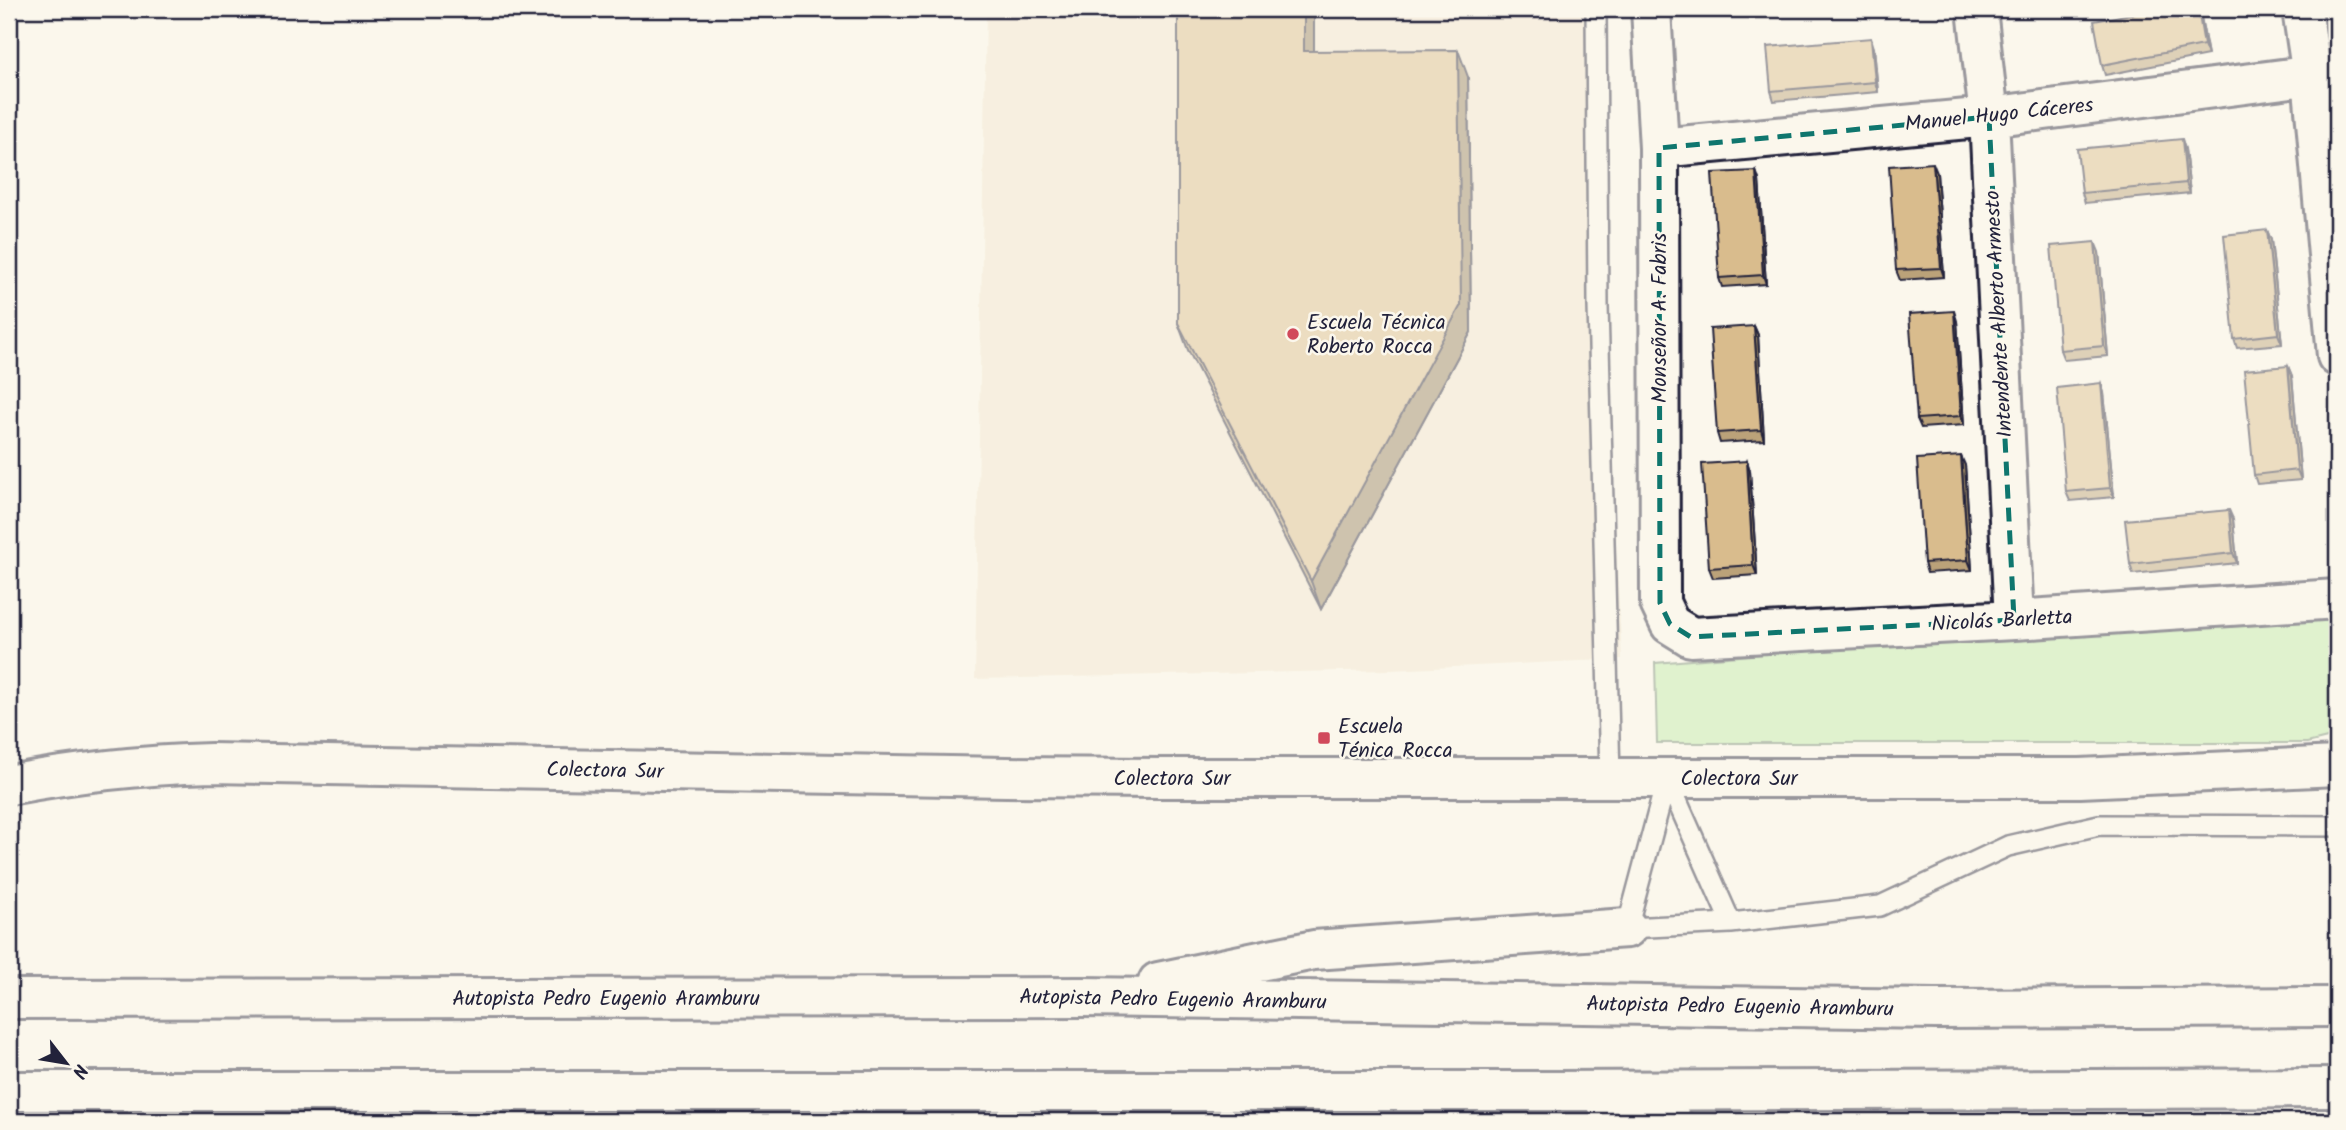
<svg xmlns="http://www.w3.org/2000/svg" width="2346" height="1130" viewBox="0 0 2346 1130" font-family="Kalam,sans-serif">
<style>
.built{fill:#f1e5d0}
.green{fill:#beeba9;stroke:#708672;stroke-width:2}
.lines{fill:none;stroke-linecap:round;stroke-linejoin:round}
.lane-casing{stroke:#22223b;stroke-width:24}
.street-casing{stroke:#22223b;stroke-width:44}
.secondary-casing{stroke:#22223b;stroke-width:44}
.highway-casing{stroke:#22223b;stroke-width:44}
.lane{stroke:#fbf7ec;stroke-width:19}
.street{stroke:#fbf7ec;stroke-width:38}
.secondary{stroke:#fbf7ec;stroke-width:38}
.highway{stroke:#fbf7ec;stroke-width:38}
.wall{fill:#bba279;stroke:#22223b;stroke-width:2}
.shaded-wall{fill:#988463;stroke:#22223b;stroke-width:2}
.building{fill:#d9bc8d;stroke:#22223b;stroke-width:2}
.marked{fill:none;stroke:#0f766e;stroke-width:5;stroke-dasharray:14 9;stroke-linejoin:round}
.poi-dot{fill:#d1495b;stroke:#fbf7ec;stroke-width:2.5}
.labels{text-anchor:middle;stroke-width:5;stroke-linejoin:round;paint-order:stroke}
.street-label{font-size:21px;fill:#22223b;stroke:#fbf7ec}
.poi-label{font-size:21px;fill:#22223b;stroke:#fbf7ec;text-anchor:start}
</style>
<rect width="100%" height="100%" fill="#fbf7ec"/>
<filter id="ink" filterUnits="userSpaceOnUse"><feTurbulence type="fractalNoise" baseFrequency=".0143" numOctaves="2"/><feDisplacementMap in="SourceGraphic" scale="14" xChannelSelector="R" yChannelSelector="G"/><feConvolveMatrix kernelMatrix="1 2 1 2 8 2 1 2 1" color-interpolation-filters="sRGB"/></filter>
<g filter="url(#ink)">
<path class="built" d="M986,9H1587L1622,659L1391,670L975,679Z"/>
<path class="green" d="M2315,609L2337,624V728L2327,738L2307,743H1657L1655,663Z"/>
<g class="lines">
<defs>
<path id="lane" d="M1596,9L1598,306L1610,777
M1667,778L1627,928L1731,923L1880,906L2008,846L2099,825L2337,826
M1667,778L1731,923"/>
<path id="street" d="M1651,9L1659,148L1660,603L1670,624L1691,637L2014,620L2337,599
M1977,9L1989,117L2014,620
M2302,9L2312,76L2337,356
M1659,148L1989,117L2337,72"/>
<path id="secondary" d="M9,785C76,772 143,765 211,763L1006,777L1160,778H2080L2337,766"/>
<path id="highway" d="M1158,982L1314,950L1627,928
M9,999L1083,997L1936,1009L2337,1007
M9,1091H1557L2337,1088
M1607,1104L1672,1121"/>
</defs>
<use href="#lane" class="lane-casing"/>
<use href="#street" class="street-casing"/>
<use href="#secondary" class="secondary-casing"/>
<use href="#highway" class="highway-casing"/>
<use href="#lane" class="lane"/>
<use href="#street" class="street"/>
<use href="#secondary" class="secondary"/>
<use href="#highway" class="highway"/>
</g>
<path class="wall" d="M1178,9H1314V51L1468,77L1471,332L1321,609L1188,350L1178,323Z
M1700,9H1746V10L1702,13Z
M2157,9H2199L2208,55L2105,75L2102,65Z
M1874,48L1878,92L1774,101L1771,91Z
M2185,149L2190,193L2085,203L2082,193Z
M1756,171L1759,180L1766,284L1722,287L1719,278Z
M1937,173L1944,277L1900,280L1896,270Z
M2267,230L2271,240L2282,344L2237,348L2234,339Z
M2099,252L2108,356L2064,360L2060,350Z
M1957,321L1964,425L1921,428L1917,419Z
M1754,326L1758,335L1764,440L1720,443L1717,433Z
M2288,366L2292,376L2301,480L2257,484L2254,475Z
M2101,383L2104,393L2114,497L2070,501L2066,492Z
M1747,461L1750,471L1757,575L1713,578L1709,568Z
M1965,465L1972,570L1927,573L1924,563Z
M2233,519L2237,563L2133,574L2130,564Z"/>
<path class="shaded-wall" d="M1304,9H1314V79L1304,51Z
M2198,9H2199L2200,11L2208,55L2204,45Z
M1871,38L1874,48L1878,92L1875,82Z
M1458,50L1468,77L1471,332L1321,609L1311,581Z
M2182,139L2185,149L2190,193L2186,183Z
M1933,163L1937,173L1944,277L1941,268Z
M1756,171L1759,180L1766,284L1763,275Z
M2267,230L2271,240L2282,344L2278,334Z
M2095,242L2099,252L2108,356L2104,346Z
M1954,311L1957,321L1964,425L1961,416Z
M1754,326L1758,335L1764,440L1761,430Z
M2288,366L2292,376L2301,480L2297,470Z
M2101,383L2104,393L2114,497L2110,488Z
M1961,456L1965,465L1972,570L1968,560Z
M1747,461L1750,471L1757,575L1753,565Z
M2229,510L2233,519L2237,563L2233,553Z"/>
<path class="building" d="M1178,9H1304V51L1458,50L1461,305L1311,581L1178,323Z
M2157,9H2198L2204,45L2102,65L2094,21Z
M1871,38L1875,82L1771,91L1767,47Z
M2182,139L2186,183L2082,193L2077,149Z
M1933,163L1941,268L1896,270L1889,166Z
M1756,171L1763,275L1719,278L1712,173Z
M2267,230L2278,334L2234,339L2224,235Z
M2095,242L2104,346L2060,350L2051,246Z
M1954,311L1961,416L1917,419L1909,314Z
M1754,326L1761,430L1717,433L1710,329Z
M2288,366L2297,470L2254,475L2244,370Z
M2101,383L2110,488L2066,492L2057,388Z
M1961,456L1968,560L1924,563L1917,459Z
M1747,461L1753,565L1709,568L1702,464Z
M2229,510L2233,553L2130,564L2125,520Z"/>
</g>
<path d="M0 0H2346V1130H0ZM1989,117L2014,620L1691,637L1670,624L1660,603L1659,148Z" fill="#fbf7ec" fill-opacity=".55" fill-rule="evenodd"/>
<path class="marked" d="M1989,117L2014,620L1691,637L1670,624L1660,603L1659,148Z"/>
<g class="poi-dot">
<circle cx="1293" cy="334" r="7"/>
<rect x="1317" y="731" width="14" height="14" rx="3.5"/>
</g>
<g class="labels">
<g class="street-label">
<text transform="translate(1999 114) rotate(-6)" y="7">Manuel Hugo Cáceres</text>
<text transform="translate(1998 314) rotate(-93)" y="7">Intendente Alberto Armesto</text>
<text transform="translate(1659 318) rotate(-90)" y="7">Monseñor A. Fabris</text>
<text transform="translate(2002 620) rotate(-3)" y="7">Nicolás Barletta</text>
<text transform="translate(605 770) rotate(1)" y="7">Colectora Sur</text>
<text x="1172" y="785">Colectora Sur</text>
<text x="1739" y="785">Colectora Sur</text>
<text x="606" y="1005">Autopista Pedro Eugenio Aramburu</text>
<text transform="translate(1173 999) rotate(1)" y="7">Autopista Pedro Eugenio Aramburu</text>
<text transform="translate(1740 1006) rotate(1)" y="7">Autopista Pedro Eugenio Aramburu</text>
</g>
<g class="poi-label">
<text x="1307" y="329">Escuela Técnica<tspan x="1307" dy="24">Roberto Rocca</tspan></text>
<text x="1338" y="733">Escuela<tspan x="1338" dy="24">Ténica Rocca</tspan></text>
</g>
</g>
<rect width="2346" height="1130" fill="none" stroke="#fbf7ec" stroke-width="35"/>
<rect x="18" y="18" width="2311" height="1095" fill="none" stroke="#22223b" stroke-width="2.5" filter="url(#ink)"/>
<g transform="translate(66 1063) rotate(121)" stroke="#fbf7ec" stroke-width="5" paint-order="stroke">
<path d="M0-5L12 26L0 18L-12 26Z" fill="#22223b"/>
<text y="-10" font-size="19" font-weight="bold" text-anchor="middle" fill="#22223b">N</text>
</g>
</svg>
